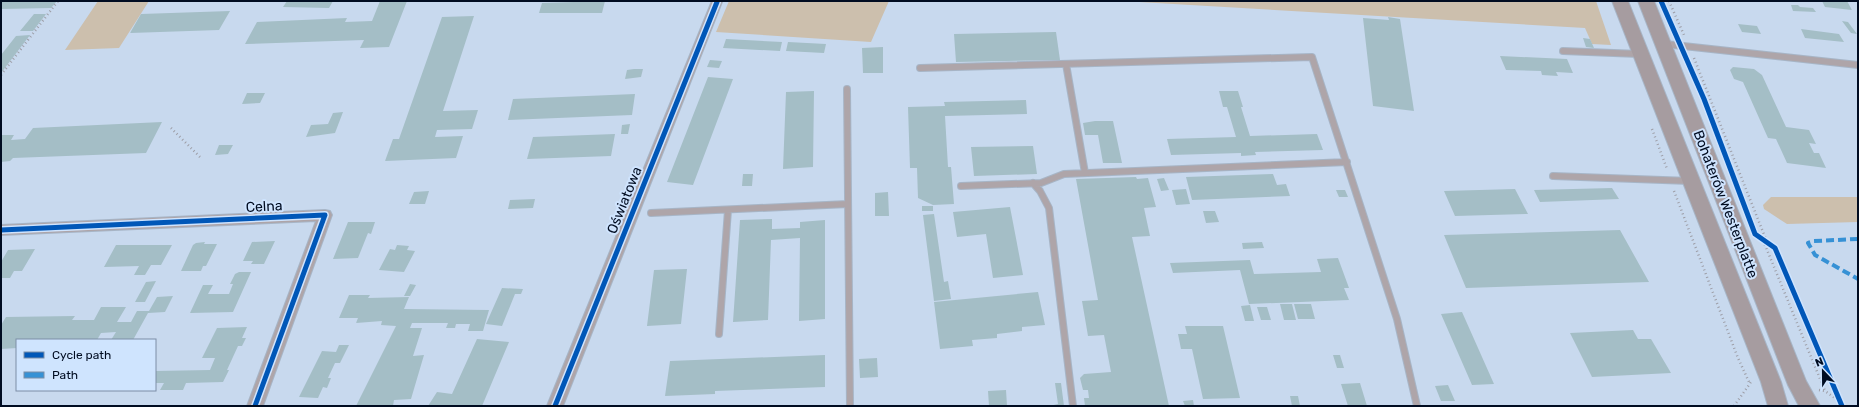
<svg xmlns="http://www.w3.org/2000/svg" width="1859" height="407" viewBox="0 0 1859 407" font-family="Rubik,sans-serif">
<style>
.green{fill:#ccbfad}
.building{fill:#a4bec6}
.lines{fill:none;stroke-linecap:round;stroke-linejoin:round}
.lane-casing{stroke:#a7b5c6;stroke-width:8}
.street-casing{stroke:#a7b5c6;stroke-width:2}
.secondary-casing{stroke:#a7b5c6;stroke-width:2}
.path{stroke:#9e9fa8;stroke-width:2.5;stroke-dasharray:1 3;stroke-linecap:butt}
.lane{stroke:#aea5a9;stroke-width:6}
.street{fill:#aea5a9;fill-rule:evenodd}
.secondary{fill:#a69ca0;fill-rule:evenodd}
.quiet{stroke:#3691d5;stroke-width:4;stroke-dasharray:8 4;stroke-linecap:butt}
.cycleway-casing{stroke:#cfe4fe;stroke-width:8}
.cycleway{stroke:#0057b8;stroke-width:5}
.labels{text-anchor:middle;stroke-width:4;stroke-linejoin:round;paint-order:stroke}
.street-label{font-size:14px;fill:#000c21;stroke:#cfe4fe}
</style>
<rect width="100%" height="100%" fill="#c8d9ee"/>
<path class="green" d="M98,1H149L119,48L65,50Z
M729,1H889L871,42L716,32Z
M1122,1H1596L1611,45L1592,44L1585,28Z
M1771,197H1858V222L1787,224L1764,209L1763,205Z"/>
<path class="building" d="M1,1H57L51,8L1,9Z
M287,1H333L329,8L283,7Z
M380,1H407L389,47L360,48L364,40L245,44L257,22L347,18L345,22L372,21Z
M605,1L602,13H539L542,3Z
M1822,1H1847L1852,10L1825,7Z
M1791,5H1798L1800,7L1813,8L1816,12L1793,11Z
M230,11L219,30L130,33L141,14Z
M34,14H46L33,31H20Z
M474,16L443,111L478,110L472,129L437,130L435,137L463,136L456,158L385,161L393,139H399L442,17Z
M1388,17L1400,19L1414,111L1373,106L1363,18L1389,20Z
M1842,21L1848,22L1857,34L1851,33Z
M1738,24L1757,26L1761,34L1742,32Z
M1801,29L1839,34L1844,42L1805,38Z
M1056,32L1060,60L956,62L954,34Z
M30,35L1,73V55L16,36Z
M1583,38L1590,39L1594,48L1586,47Z
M726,39L782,42L780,51L723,48Z
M788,42L826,44L824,53L786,51Z
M883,47V73H863L862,48Z
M1500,56L1567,59L1573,73L1556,72L1558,76L1542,75L1541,71L1506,70Z
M710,60L722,61L719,68L707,67Z
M1733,67L1754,69L1762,75L1786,127L1809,130L1816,144L1809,143L1814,153H1819L1826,168L1787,163L1776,139L1768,138L1743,82L1734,79L1730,70Z
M634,69H643L641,77L625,79L627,70Z
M708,77L733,79L693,185L667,182Z
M814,91L813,167L783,169L786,92Z
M1219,91H1238L1243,107H1241L1250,136L1317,134L1323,150L1255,152L1256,155L1241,156V153L1171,155L1167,139L1236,137L1227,107H1223Z
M247,93H265L260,103L242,104Z
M635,94L632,115L508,120L513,99Z
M1026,100L1027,114L945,116L948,167H951L954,204L933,205L918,198L917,168H910L908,107L945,106L944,102Z
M343,112L335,133L306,137L311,125L328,124L333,113Z
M1095,121H1113L1122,163H1103L1098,135H1085L1083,123Z
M162,122L146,153L13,158L10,161L1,162V135H14L11,140L25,139L33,128Z
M630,124L628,134H621L622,125Z
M615,134L611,156L527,159L533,137Z
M219,145H233L228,154L215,155Z
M1033,146L1037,174L974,176L971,147Z
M743,174H753L752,186H742Z
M1273,174L1277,185L1286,184L1290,196L1192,200L1186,177Z
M1136,177L1137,179L1148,178L1156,207L1144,208L1150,236L1132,237L1169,406H1085L1084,398H1089L1088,390H1083L1080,378L1084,374L1111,372L1104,335L1088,336L1082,301L1098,300L1076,179Z
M1164,178L1169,190L1161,191L1157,179Z
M1612,188L1619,199L1540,202L1534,190Z
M1186,189L1190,204L1176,205L1172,190Z
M1515,189L1528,214L1455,216L1444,191Z
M1336,190H1345L1348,197H1339Z
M429,191L425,204H409L414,192Z
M888,192L889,216H875V193Z
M535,199L533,208L508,209L510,200Z
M922,206H933V211H922Z
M1010,207L1023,275L993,278L986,234L957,237L953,212Z
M1203,211H1215L1219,222L1206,223Z
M934,214L944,282L948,281L951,299L934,301L923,215Z
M772,219V229L800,228V222L825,220V319L799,321L800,238L771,240L768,320L733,322L740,220Z
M348,222H375L371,234L368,233L358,258L333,259Z
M1620,230L1649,282L1466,288L1444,235Z
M275,241L264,264H251L253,261H243L252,242Z
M205,242L204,244H217L206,266H203L201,271H181L193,245L196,243Z
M1262,242L1264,248L1243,249L1242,243Z
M116,245H172L161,265H151L145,275H134L139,266L104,267Z
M397,245L409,246L407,250L415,251L404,272L379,270L390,249L395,250Z
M35,249L22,271H14L10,278H1V262L8,250Z
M1338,258L1349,288H1344L1349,300L1249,304L1240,270L1173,273L1170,263L1250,260L1254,274L1321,272L1317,259Z
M687,269L681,324L647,326L654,270Z
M239,272H251L233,312L190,313L203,285H213L208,294H229L233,284H230L235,274Z
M156,281L145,302H135L146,282Z
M410,284L416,285L410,296H404Z
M502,288L523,289L521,294H515L502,326L486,324Z
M1038,292L1045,325L1022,327V331L997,334V338L972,340L973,346L940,349L934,302Z
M349,295H370L368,298L409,297L404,309L489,310L483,331H468L470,324H456L455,328H446L448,323H412L410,328H422L413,356L424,355L411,399L394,400L393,406H356L396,326L381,325L382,321L356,323L358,318H339Z
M173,296L165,312L148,313L133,340H111L116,332L101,333L97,340H17V348L1,349V325L6,317L75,316L72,320H94L101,307H126L117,322H131L137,311H149L157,297Z
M1280,304H1292L1296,320H1284Z
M1294,304H1311L1315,319H1298Z
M1250,305L1254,321H1245L1241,306Z
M1257,307H1267L1271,320H1261Z
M1462,312L1494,384L1472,385L1441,314Z
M1185,326H1223L1240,398L1203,399L1192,349H1181L1178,334H1187Z
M247,327L242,338H246L242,346H238L227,370H229L223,382L186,383L183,390H160L164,383H155V371L210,370L215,358H202L217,328Z
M1633,330L1638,339H1651L1671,373L1592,377L1570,333Z
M477,339L509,342L482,406H428L437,392L452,394Z
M339,345H349L340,363H335L328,378H331L327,388L323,387L318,398L299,397L322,351L336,352Z
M825,355V387L715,391V394L665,396L670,361Z
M1333,355H1340L1344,368H1337Z
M877,358L878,377L860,378L859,359Z
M1055,383H1061L1064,406H1049L1058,404Z
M1360,383L1367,406H1348L1341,384Z
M1448,385L1455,401H1441L1435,386Z
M1006,390L1007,406H989L988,391Z
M1290,396H1298L1300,406H1292Z
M1193,400L1194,406H1185L1183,401Z"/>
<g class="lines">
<defs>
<path id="lane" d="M1665,44L1858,65
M1563,51L1639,54
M1066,64L1085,173
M920,68L1312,57L1397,319L1417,406
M847,89L850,406
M1553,176L1690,181
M1033,183L1040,191L1049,208L1073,406
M961,186L1041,183L1064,174L1347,162
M651,213L848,204
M719,334L728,210"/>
<path id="street" d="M712,1L722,2L563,406H547Z
M325,210L330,211L332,215L263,406H247L316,221L1,235V225Z"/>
<path id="secondary" d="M1612,1H1628L1781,382L1788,406H1768L1761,382Z
M1638,1H1654L1806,381L1820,406H1799L1788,385Z"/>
</defs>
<use href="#lane" class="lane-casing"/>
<use href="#street" class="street-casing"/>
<use href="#secondary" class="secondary-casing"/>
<path class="path" d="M1669,1L1684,35
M1694,58L1765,237V245L1825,391
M1,75L58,1
M171,128L200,157
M1652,129L1667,169
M1674,191L1738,358L1749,382
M1819,390L1825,391L1846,406
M1734,406L1751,382"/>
<use href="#lane" class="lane"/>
<use href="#street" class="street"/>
<use href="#secondary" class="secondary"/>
<path class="quiet" d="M1858,239L1814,241L1808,243L1815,255L1858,279"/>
<defs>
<path id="cycleway" d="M1661,1L1704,99L1755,234L1775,248L1842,406
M1,230L325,215L255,406
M555,406L717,2"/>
</defs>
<use href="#cycleway" class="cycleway-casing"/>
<use href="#cycleway" class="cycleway"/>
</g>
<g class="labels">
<g class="street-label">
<text transform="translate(624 200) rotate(-68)" y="5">Oświatowa</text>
<text transform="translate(1726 204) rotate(69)" y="5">Bohaterów Westerplatte</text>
<text transform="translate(264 206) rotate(-3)" y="5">Celna</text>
</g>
</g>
<rect width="1859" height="407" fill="none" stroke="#000c21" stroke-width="4"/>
<rect x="16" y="339" width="140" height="52" fill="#cfe4fe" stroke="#7c8ea6"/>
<rect x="24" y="352" width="20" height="6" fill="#0057b8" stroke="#7c8ea6"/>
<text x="52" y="359" font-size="12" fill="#000c21">Cycle path</text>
<rect x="24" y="372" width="20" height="6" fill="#3691d5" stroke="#7c8ea6"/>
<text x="52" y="379" font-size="12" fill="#000c21">Path</text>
<g transform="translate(1823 371) rotate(338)" stroke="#cfe4fe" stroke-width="3" paint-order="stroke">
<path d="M0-3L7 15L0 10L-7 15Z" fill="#000c21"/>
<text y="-6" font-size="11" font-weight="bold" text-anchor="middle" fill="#000c21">N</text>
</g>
</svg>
